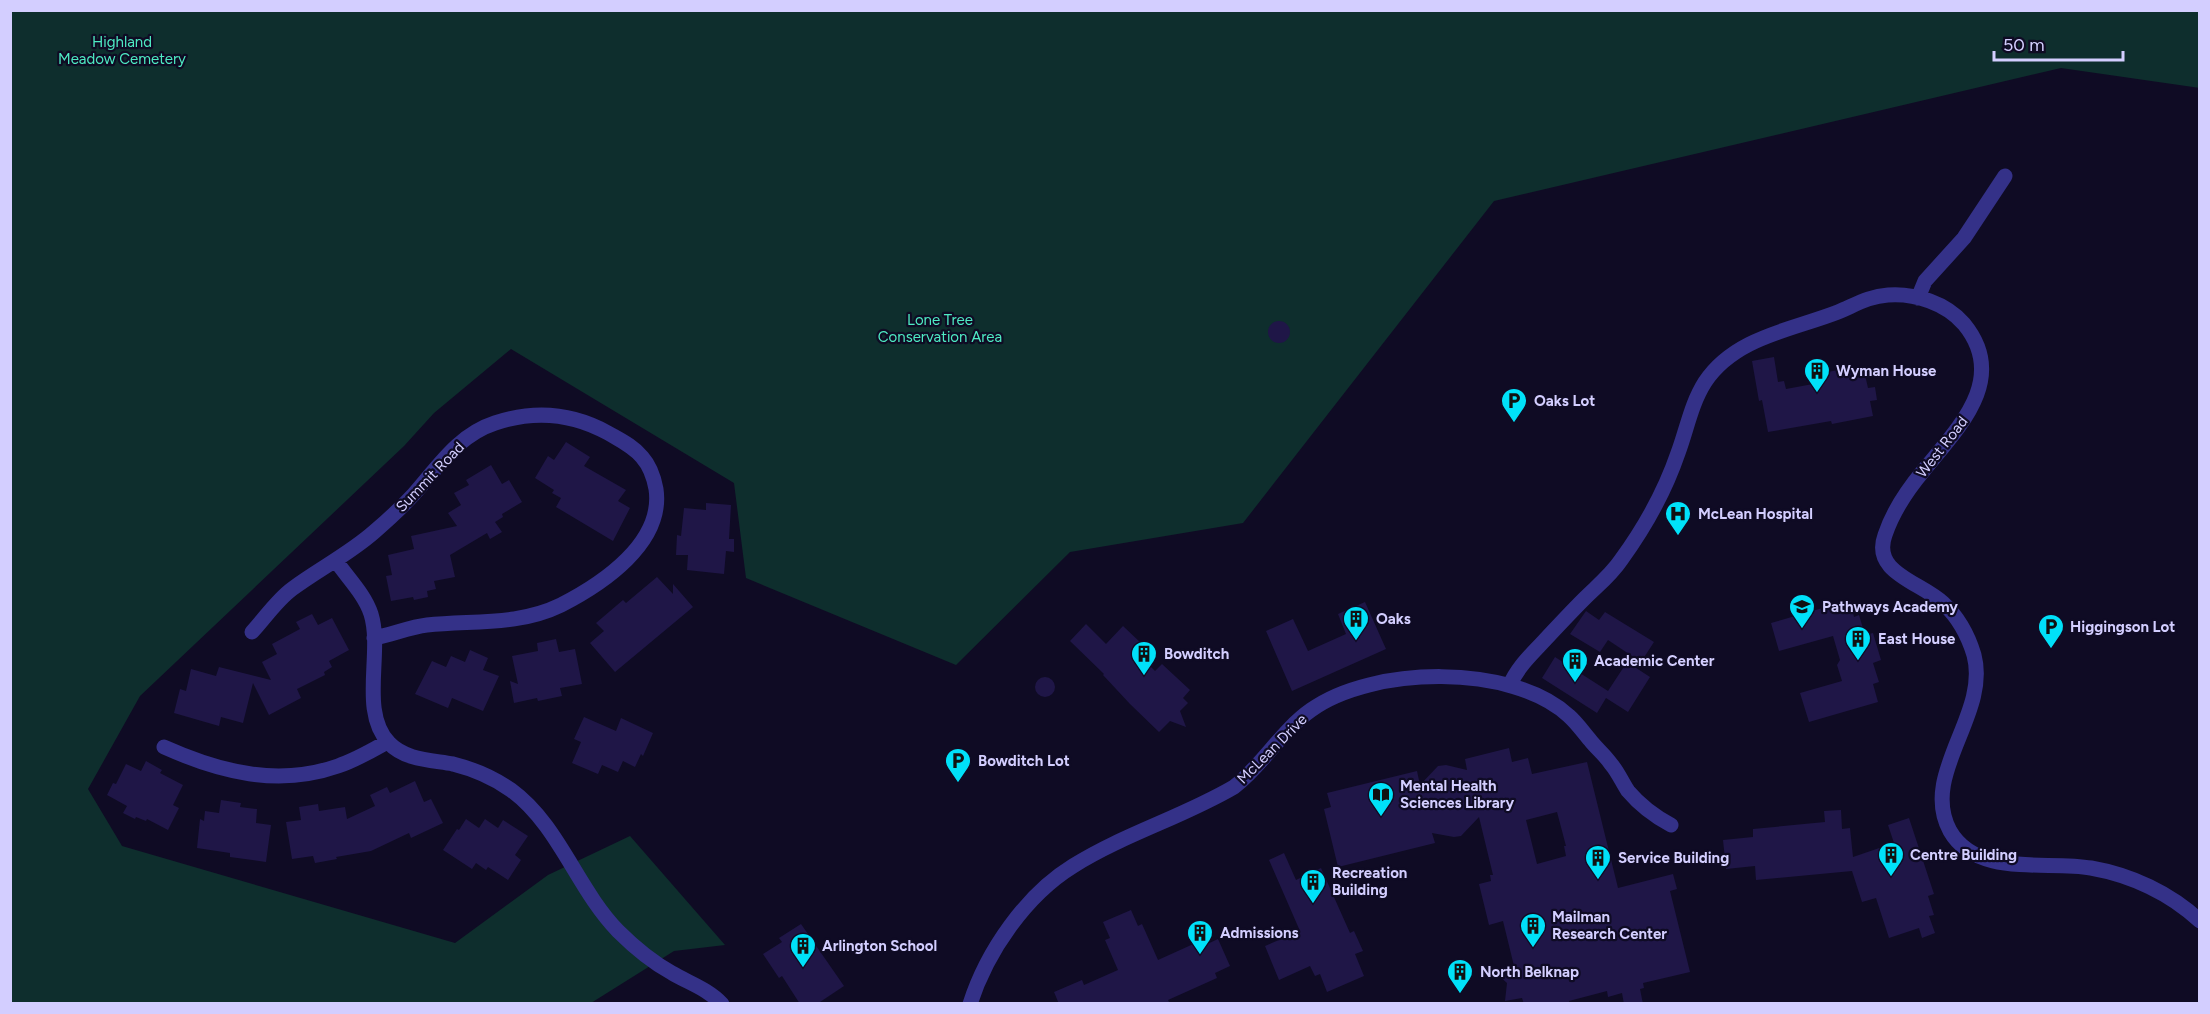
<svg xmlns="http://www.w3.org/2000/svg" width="2210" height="1014" viewBox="0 0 2210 1014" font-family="Figtree,sans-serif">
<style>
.green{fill:#0e2e2d}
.building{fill:#1f1647;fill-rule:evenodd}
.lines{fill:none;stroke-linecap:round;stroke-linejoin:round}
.minor{stroke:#343188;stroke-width:15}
.labels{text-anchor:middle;stroke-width:4.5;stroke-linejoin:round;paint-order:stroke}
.park-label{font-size:15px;fill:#4eebc3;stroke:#0f0b24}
.poi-label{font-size:15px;font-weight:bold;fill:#d3ceff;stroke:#0f0b24;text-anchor:start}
.street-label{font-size:15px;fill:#d3ceff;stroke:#0f0b24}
</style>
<rect width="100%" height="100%" fill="#0f0b24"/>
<path class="green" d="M2199,10L2200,88L2061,68L1494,201L1243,523L1070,552L956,665L746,578L734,483L511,349L434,413L404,446L140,696L88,789L122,846L455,943L548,875L630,836L725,945L674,951L591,1003L11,1004L10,11Z"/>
<path class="building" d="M1268 332a11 11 0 1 1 22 0a11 11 0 1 1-22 0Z
M1774,357L1778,382L1784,381L1786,389L1813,384L1812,375L1854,367L1856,376L1865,375L1868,388L1875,387L1877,400L1870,401L1873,416L1832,424L1831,421L1768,432L1762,400L1759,401L1752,361Z
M566,442L590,457L584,466L626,490L618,501L630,508L613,541L556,507L561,498L552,493L554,490L535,478L548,456L554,460Z
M491,465L502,484L509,480L522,502L502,514L503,517L495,522L502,532L490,539L487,533L450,555L455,577L434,581L436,589L427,591L428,597L414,600L413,597L391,601L386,576L392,575L388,555L414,549L411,536L457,526L448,513L461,505L454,493L469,485L466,480Z
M706,503L731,505L729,539H734V552L726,551L724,574L687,570L688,555H676L677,535L681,536L684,508L706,510Z
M657,577L673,594V584L693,607L615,672L590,643L604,631L596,623L623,600L626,603Z
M1850,600L1854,617L1859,615L1865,635L1873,633L1881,660L1873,663L1879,682L1873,684L1878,702L1809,722L1800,693L1842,681L1837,665L1840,660L1833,636L1779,651L1771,623Z
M1365,602L1386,649L1292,691L1266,631L1293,619L1308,651L1346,634L1338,614Z
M1586,611L1599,620L1605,612L1654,642L1641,662L1608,640L1600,652L1570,634Z
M312,614L318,625L332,618L349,650L329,661L332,667L324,672L325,675L297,689L301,698L269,715L253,683L243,723L221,717L219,726L174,713L180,689L186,691L191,669L216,676L219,667L271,680L262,662L277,654L272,644L300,629L296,622Z
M1086,624L1106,644L1123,626L1142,644L1135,651L1155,671L1162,664L1190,690L1183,698L1188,703L1180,711L1186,727L1170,721L1159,732L1130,704L1103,675L1104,674L1070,641Z
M556,639L559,652L575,649L582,684L560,688L562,696L538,701L537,698L514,703L510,681L518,684L512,656L538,651L537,643Z
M470,650L488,658L483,670L499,676L483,711L452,698L448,708L415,694L432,661L446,667L451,656L465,662Z
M1555,657L1608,691L1627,662L1650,677L1628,712L1606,698L1597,713L1542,678Z
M1035 687a10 10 0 1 1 20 0a10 10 0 1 1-20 0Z
M584,717L616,731L621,718L653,733L643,756L641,754L635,767L623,761L618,772L602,765L598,774L572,763L581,742L574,739Z
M1509,748L1512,762L1528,758L1532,774L1587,762L1618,888L1673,874L1677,889L1670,891L1690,972L1643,983L1644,988L1640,989L1643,1004H1624L1622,993L1608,997L1607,991L1569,1001L1570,1004H1524L1522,998L1505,1001L1507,983L1497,974L1514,966L1503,921L1489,925L1479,884L1491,881L1490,875H1493L1479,817L1461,836L1454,837L1432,833L1435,843L1338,867L1324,809L1331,807L1327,793L1417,771L1420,785L1438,766L1446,765L1467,770L1465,759ZM1557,812L1566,846H1564L1566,856L1537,864L1526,820Z
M146,761L162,770L160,773L183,785L173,805L179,808L168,830L147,819L146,821L136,817L135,819L123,813L127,806L107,795L113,783L116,784L126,764L141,771Z
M415,781L424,802L431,799L443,823L411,838L409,833L371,851L336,857L337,859L315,863L313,856L292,859L286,822L301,820L299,807L318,804L319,811L345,807L347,819L375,806L370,795L387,787L390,793Z
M221,800L241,803L240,807L257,809L256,823L271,825L266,862L230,857V853L197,848L200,819L204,821L205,811L219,813Z
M1841,810L1842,829L1850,828L1853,857L1894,843L1888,825L1909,818L1934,894L1928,896L1934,915L1929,916L1935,933L1922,938L1919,928L1889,938L1876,898L1862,902L1852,871L1756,880L1755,866L1726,869L1723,840L1753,837V829L1825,822L1824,811Z
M466,819L479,828L485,819L498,828L503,820L528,836L515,855L521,860L508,880L488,867L486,870L476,863L472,869L443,850L457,829L459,830Z
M1284,853L1296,880L1321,868L1350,933L1354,931L1363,951L1355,954L1364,976L1327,992L1320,974L1315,976L1310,966L1279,980L1265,946L1300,931L1269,860Z
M1131,910L1138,926L1142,924L1158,960L1200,941L1203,946L1218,939L1230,966L1215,973L1217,978L1168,1000L1170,1004H1059L1054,992L1082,980L1084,985L1118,970L1105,940L1110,938L1103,922Z
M801,924L844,986L817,1004H800L782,976L779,978L763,954L782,942L779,938Z"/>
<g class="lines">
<path class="minor" d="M1918,298L1925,281L1964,238L2005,176
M336,561C348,578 365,595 371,614C383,653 359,711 389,743C405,760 431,760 453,764C473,769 494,778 511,790C559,825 577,889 618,931C634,947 652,962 672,973C689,983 708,989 722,1004
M252,632C265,618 277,600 292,589C319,569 349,554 374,532C388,520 401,508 414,494C438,467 458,435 495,423C534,410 572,413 608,433C620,440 633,446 642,457C650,466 654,478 656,489C664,543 602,584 561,605C518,626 473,620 427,625C409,627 392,635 374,638
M1510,685C1517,668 1530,656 1542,643C1556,628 1570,613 1584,599C1597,586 1611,575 1621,560C1645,527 1665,491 1678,453C1687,429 1691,404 1705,382C1735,337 1792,330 1838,312C1855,305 1869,296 1888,295C1915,293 1946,303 1964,324C2009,379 1958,428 1924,470C1908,489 1893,511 1885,535C1871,573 1921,582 1943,603C1958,617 1968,635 1974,655C1990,715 1919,774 1950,831C1977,878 2047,860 2091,868C2131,875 2170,893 2200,921
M164,747C220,772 278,787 338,766C356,760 371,751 387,742
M970,1004C987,951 1026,895 1073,866C1124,834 1183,817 1234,787C1263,765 1281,731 1311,710C1372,666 1512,663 1569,716C1577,723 1583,732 1590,740C1596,748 1605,755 1611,764C1618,772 1622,782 1628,791C1639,804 1656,817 1671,825"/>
</g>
<defs>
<symbol id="building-pin" viewBox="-11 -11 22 30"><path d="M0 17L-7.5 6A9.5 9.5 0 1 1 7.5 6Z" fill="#00e1f9" stroke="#0f0b24"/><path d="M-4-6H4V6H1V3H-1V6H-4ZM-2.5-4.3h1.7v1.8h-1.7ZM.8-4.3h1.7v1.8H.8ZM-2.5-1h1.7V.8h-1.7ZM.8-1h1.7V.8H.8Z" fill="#111"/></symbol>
<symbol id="parking-pin" viewBox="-11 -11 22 30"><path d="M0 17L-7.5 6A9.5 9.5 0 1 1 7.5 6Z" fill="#00e1f9" stroke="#0f0b24"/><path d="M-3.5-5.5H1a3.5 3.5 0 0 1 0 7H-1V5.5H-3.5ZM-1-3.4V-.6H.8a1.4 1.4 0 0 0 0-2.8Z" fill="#111"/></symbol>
<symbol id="hospital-pin" viewBox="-11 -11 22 30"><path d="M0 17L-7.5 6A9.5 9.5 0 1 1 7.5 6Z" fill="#00e1f9" stroke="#0f0b24"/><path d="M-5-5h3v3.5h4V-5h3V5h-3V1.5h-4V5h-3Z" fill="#111"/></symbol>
<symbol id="school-pin" viewBox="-11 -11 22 30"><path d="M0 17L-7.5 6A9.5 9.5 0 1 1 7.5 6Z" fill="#00e1f9" stroke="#0f0b24"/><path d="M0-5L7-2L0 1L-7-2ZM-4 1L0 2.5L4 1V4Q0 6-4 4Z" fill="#111"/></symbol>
<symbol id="library-pin" viewBox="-11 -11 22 30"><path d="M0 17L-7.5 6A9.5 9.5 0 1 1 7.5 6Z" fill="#00e1f9" stroke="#0f0b24"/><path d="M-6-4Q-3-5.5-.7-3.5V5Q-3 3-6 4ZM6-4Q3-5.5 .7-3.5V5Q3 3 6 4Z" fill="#111"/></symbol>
</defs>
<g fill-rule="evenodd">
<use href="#building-pin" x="1802" y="356" width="30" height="40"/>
<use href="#parking-pin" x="1499" y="386" width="30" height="40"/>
<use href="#hospital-pin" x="1663" y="499" width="30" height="40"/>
<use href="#school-pin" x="1787" y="592" width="30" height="40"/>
<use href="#building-pin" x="1341" y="604" width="30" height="40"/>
<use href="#parking-pin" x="2036" y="612" width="30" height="40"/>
<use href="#building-pin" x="1843" y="624" width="30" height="40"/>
<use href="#building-pin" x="1129" y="639" width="30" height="40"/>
<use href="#building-pin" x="1560" y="646" width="30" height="40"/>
<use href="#parking-pin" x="943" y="746" width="30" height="40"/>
<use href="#library-pin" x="1366" y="780" width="30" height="40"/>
<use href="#building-pin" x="1876" y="840" width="30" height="40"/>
<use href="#building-pin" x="1583" y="843" width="30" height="40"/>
<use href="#building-pin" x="1298" y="867" width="30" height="40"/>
<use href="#building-pin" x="1518" y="911" width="30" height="40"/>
<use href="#building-pin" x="1185" y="918" width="30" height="40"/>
<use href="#building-pin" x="788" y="931" width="30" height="40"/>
<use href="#building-pin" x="1445" y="957" width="30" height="40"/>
</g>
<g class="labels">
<g class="park-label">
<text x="122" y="47">Highland<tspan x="122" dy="17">Meadow Cemetery</tspan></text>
<text x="940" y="325">Lone Tree<tspan x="940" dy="17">Conservation Area</tspan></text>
</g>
<g class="poi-label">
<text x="1836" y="376">Wyman House</text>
<text x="1534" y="406">Oaks Lot</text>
<text x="1698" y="519">McLean Hospital</text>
<text x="1822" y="612">Pathways Academy</text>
<text x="1376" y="624">Oaks</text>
<text x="2070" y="632">Higgingson Lot</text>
<text x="1878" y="644">East House</text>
<text x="1164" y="659">Bowditch</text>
<text x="1594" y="666">Academic Center</text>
<text x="978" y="766">Bowditch Lot</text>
<text x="1400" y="791">Mental Health<tspan x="1400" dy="17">Sciences Library</tspan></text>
<text x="1910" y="860">Centre Building</text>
<text x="1618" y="863">Service Building</text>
<text x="1332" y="878">Recreation<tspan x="1332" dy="17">Building</tspan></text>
<text x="1552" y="922">Mailman<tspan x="1552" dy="17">Research Center</tspan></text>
<text x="1220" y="938">Admissions</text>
<text x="822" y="951">Arlington School</text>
<text x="1480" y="977">North Belknap</text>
</g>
<g class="street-label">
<text transform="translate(1942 447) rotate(-52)" y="5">West Road</text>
<text transform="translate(430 477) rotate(-46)" y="5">Summit Road</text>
<text transform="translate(1272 749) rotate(-45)" y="5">McLean Drive</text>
</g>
</g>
<rect width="2210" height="1014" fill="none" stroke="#d3ceff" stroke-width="24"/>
<path d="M1994 51v9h129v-9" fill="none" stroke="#d3ceff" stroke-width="3"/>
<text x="2003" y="51" font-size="18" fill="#d3ceff" stroke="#0f0b24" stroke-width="4.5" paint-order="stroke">50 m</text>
</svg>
